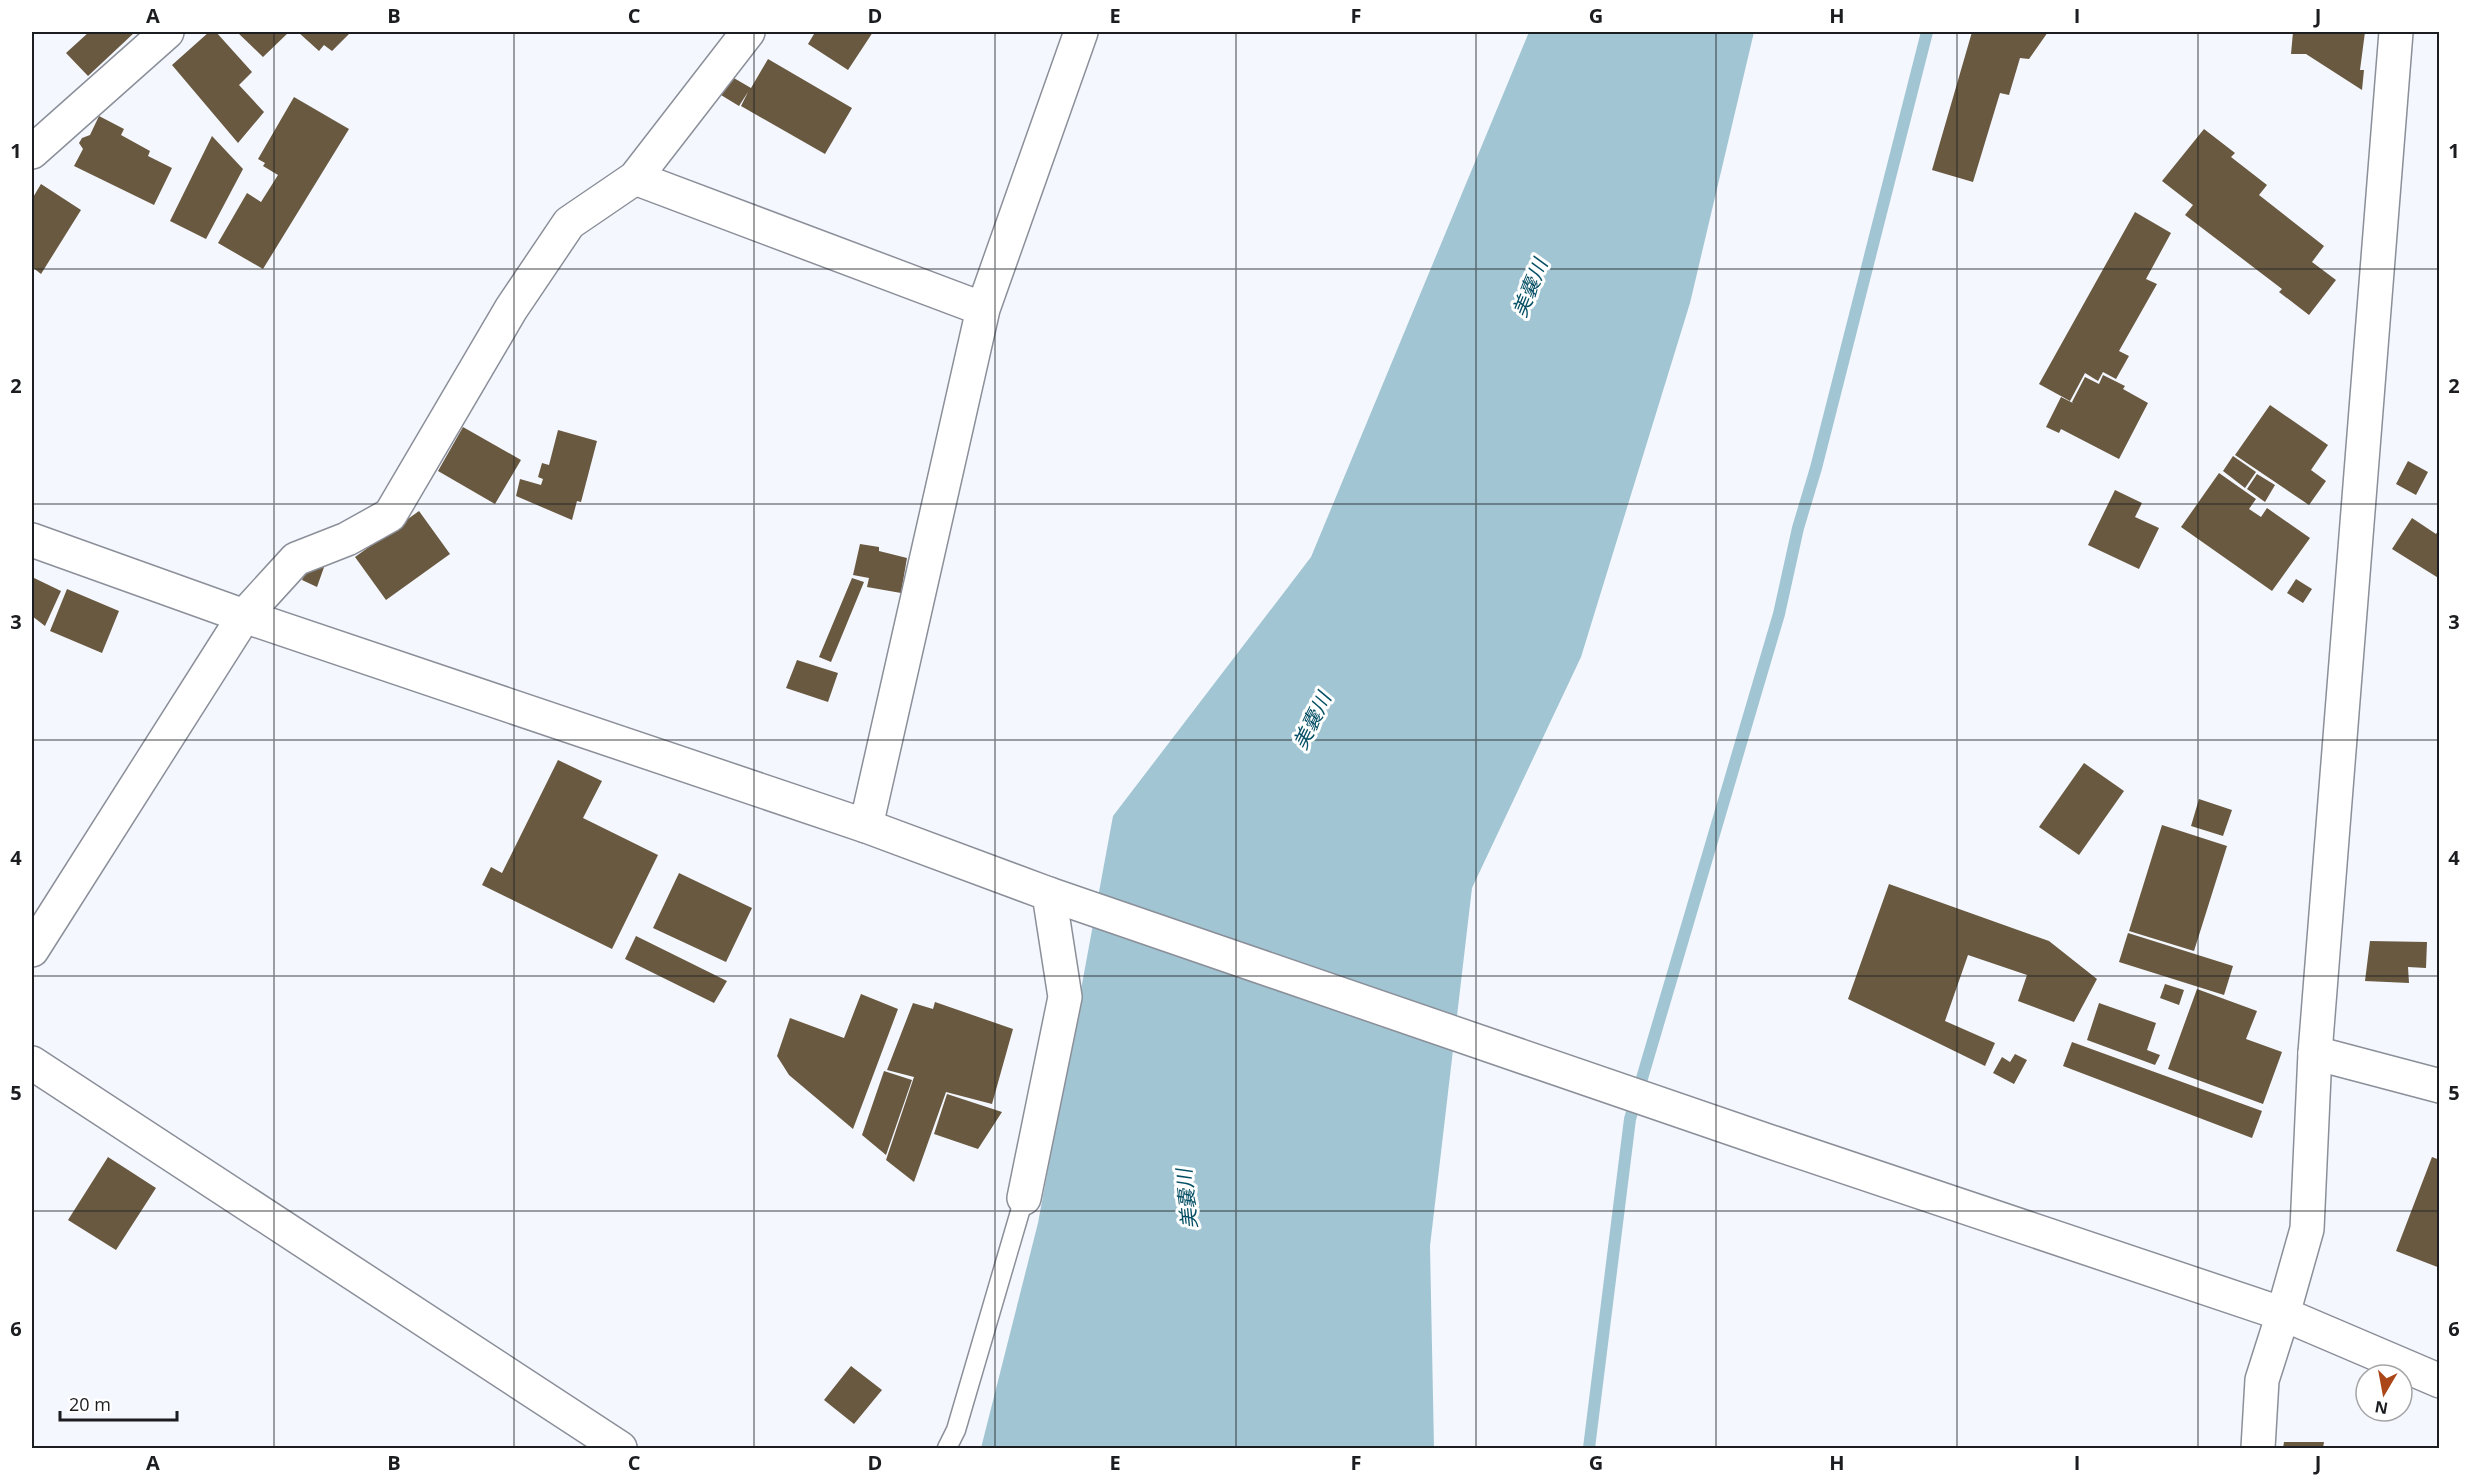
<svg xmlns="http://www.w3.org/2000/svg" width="2471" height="1480" viewBox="0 0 2471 1480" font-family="'Open Sans','Noto Sans JP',sans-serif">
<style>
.water{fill:#a1c5d2}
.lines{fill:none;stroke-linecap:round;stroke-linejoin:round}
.stream{stroke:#a1c5d2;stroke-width:12}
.building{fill:#695940}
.lane-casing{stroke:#8b8f99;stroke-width:21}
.street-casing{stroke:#8b8f99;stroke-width:36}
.secondary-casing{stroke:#8b8f99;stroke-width:36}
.lane{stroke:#fff;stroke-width:18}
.street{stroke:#fff;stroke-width:33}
.secondary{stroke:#fff;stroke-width:33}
.grid{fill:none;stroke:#1b1d21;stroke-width:1.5;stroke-opacity:0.55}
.labels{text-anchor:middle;stroke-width:6;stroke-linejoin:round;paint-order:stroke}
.water-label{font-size:20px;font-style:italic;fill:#054f64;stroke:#fff}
.neatline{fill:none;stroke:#1b1d21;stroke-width:2}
.grid-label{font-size:20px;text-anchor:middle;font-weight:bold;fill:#1b1d21}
</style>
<rect width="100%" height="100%" fill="#f4f7fe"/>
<path class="water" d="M1529,32H1754L1690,303L1581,657L1472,888L1430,1246L1434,1448H981L1038,1223L1113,816L1311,557Z"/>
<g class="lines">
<path class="stream" d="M1589,1448L1630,1119L1779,614L1798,528L1816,468L1927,32"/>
</g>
<path class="building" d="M89,32H135L88,76L66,53Z
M209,32H216L252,72L239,85L264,112L238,143L172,65Z
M237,32H289L263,57Z
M298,32H351L332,51L324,45L319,51Z
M810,32H873L848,70L808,44L814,34Z
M1972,32H2048L2029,59L2020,58L2009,95L2000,93L1973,182L1932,170Z
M2293,32H2365L2360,70H2364L2362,90L2306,54H2291Z
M768,59L852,108L825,154L741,106L748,92L739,106L716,92L727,74L751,88Z
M294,97L349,129L263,269L218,243L247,193L261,202L278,175L263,166L265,163L258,159Z
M99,116L124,129L121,135L150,151L148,156L172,168L154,205L74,166L83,149L79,143L82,138L90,135Z
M2204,129L2235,153L2231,157L2267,185L2259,195L2324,246L2312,262L2336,280L2309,315L2279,292L2282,289L2185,215L2193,205L2162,181Z
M212,136L243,169L206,239L170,221Z
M41,184L81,210L41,274L32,267V199Z
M2135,212L2171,233L2146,279L2157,284L2119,351L2129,356L2116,379L2103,372L2098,381L2085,373L2070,401L2039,384Z
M2103,375L2125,386L2123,389L2148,403L2119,459L2061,429L2059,433L2046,427L2061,397L2073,403L2072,402L2085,377L2099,384Z
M2270,405L2328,445L2311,470L2326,481L2309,505L2235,455Z
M463,427L521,460L495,504L438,471Z
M558,430L597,441L581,502L577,501L572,520L516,496L520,479L541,485L543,479L538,477L542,463L549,465Z
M2233,456L2256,472L2245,488L2223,471Z
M2408,461L2428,472L2416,495L2396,484Z
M2219,473L2256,499L2249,509L2261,517L2267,508L2310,538L2272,591L2181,527Z
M2257,474L2275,485L2265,502L2247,489Z
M2115,490L2142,503L2135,517L2159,528L2139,569L2088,545Z
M419,511L450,554L386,600L355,557Z
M2412,518L2436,534L2440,528V579L2392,549Z
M860,544L879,547V551L907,558L901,593L867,587L869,578L853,575Z
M328,556L317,587L302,580L309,563Z
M32,577L61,591L45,626L32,616Z
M852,578L864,582L831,662L819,657Z
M2296,579L2312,589L2303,603L2287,593Z
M67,589L119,611L102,653L50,631Z
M797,660L838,673L828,702L786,688Z
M558,760L602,781L583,818L658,855L612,949L482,885L491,867L502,873Z
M2084,763L2124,791L2079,855L2039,827Z
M2199,799L2232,810L2223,836L2191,826Z
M2162,825L2227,846L2194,951L2129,931Z
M679,873L752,908L726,962L653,928Z
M1889,884L2049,941L2097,979L2074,1022L2018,1001L2027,975L1968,955L1945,1021L1995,1043L1985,1066L1848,999Z
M2128,933L2233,966L2224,995L2119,962Z
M636,936L727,981L714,1003L625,959Z
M2370,941L2427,942L2426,968L2408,967L2409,983L2365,981Z
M2165,984L2184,990L2179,1005L2160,998Z
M2197,989L2257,1011L2246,1039L2282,1052L2263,1104L2168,1069Z
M861,994L898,1009L853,1129L789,1075L777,1056L790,1018L844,1038Z
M935,1002L1013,1029L992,1104L946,1092L914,1182L886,1160L914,1077L887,1070L913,1003L933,1009Z
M2099,1003L2156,1023L2147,1050L2160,1055L2155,1065L2087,1040Z
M2072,1042L2262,1111L2252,1138L2063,1066Z
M2015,1054L2027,1060L2014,1084L1993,1073L2002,1057L2010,1062Z
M884,1071L912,1080L886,1155L862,1135Z
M947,1094L1002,1112L978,1149L934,1134Z
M108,1157L156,1188L116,1250L68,1220Z
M2432,1157L2440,1160V1268L2396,1251Z
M851,1366L882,1390L854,1424L824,1400Z
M2284,1442H2324L2323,1448H2283Z"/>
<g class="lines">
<defs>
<path id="lane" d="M947,1448L956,1430L1024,1198"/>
<path id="street" d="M32,152L167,32
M635,178L983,309
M866,826L983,309L1081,32
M32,950L244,616L296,559L347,539L390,515L511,309L569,223L635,178L748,32
M2315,1053L2440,1086
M32,1063L620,1448
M1024,1198L1065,997L1049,894
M2258,1448L2262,1380L2283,1314"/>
<path id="secondary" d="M32,540L244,616L866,826L1049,894L1771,1142L2283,1314L2440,1381
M2283,1314L2307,1229L2315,1053L2396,32"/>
</defs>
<use href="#lane" class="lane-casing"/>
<use href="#street" class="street-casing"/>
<use href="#secondary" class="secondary-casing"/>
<use href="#lane" class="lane"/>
<use href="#street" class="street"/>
<use href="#secondary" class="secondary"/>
</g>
<path class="grid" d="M274,32V1448M514,32V1448M754,32V1448M995,32V1448M1236,32V1448M1476,32V1448M1716,32V1448M1957,32V1448M2198,32V1448M32,269H2440M32,504H2440M32,740H2440M32,976H2440M32,1211H2440"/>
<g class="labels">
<g class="water-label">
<text transform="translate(1530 288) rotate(-68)" y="7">美嚢川</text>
<text transform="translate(1312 721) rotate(-64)" y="7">美嚢川</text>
<text transform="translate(1187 1199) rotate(-96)" y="7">美嚢川</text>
</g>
</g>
<rect width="2471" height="1480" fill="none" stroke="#ffffff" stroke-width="66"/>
<g transform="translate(2384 1393) rotate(190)"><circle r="28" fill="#ffffff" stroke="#a4a5a6" stroke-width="1.5"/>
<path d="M0-4.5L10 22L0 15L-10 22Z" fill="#ab4618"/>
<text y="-9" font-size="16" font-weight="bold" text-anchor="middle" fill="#1b1d21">N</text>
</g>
<path d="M60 1411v9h117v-9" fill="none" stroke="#1b1d21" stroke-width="3"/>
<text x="69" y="1411" font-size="18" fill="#1b1d21" stroke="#ffffff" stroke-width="4.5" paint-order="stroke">20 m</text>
<rect x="33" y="33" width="2405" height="1414" class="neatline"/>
<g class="grid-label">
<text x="153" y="23">A</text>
<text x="394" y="23">B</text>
<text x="634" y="23">C</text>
<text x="875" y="23">D</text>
<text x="1115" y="23">E</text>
<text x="1356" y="23">F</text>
<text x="1596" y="23">G</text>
<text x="1837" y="23">H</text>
<text x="2077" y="23">I</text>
<text x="2318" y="23">J</text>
<text x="16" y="158">1</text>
<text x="2454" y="158">1</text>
<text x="16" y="393">2</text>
<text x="2454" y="393">2</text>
<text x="16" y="629">3</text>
<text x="2454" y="629">3</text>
<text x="16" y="865">4</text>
<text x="2454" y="865">4</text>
<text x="16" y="1100">5</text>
<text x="2454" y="1100">5</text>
<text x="16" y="1336">6</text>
<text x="2454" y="1336">6</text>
<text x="153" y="1470">A</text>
<text x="394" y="1470">B</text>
<text x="634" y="1470">C</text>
<text x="875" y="1470">D</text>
<text x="1115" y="1470">E</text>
<text x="1356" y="1470">F</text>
<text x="1596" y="1470">G</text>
<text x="1837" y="1470">H</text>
<text x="2077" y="1470">I</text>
<text x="2318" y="1470">J</text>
</g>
</svg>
